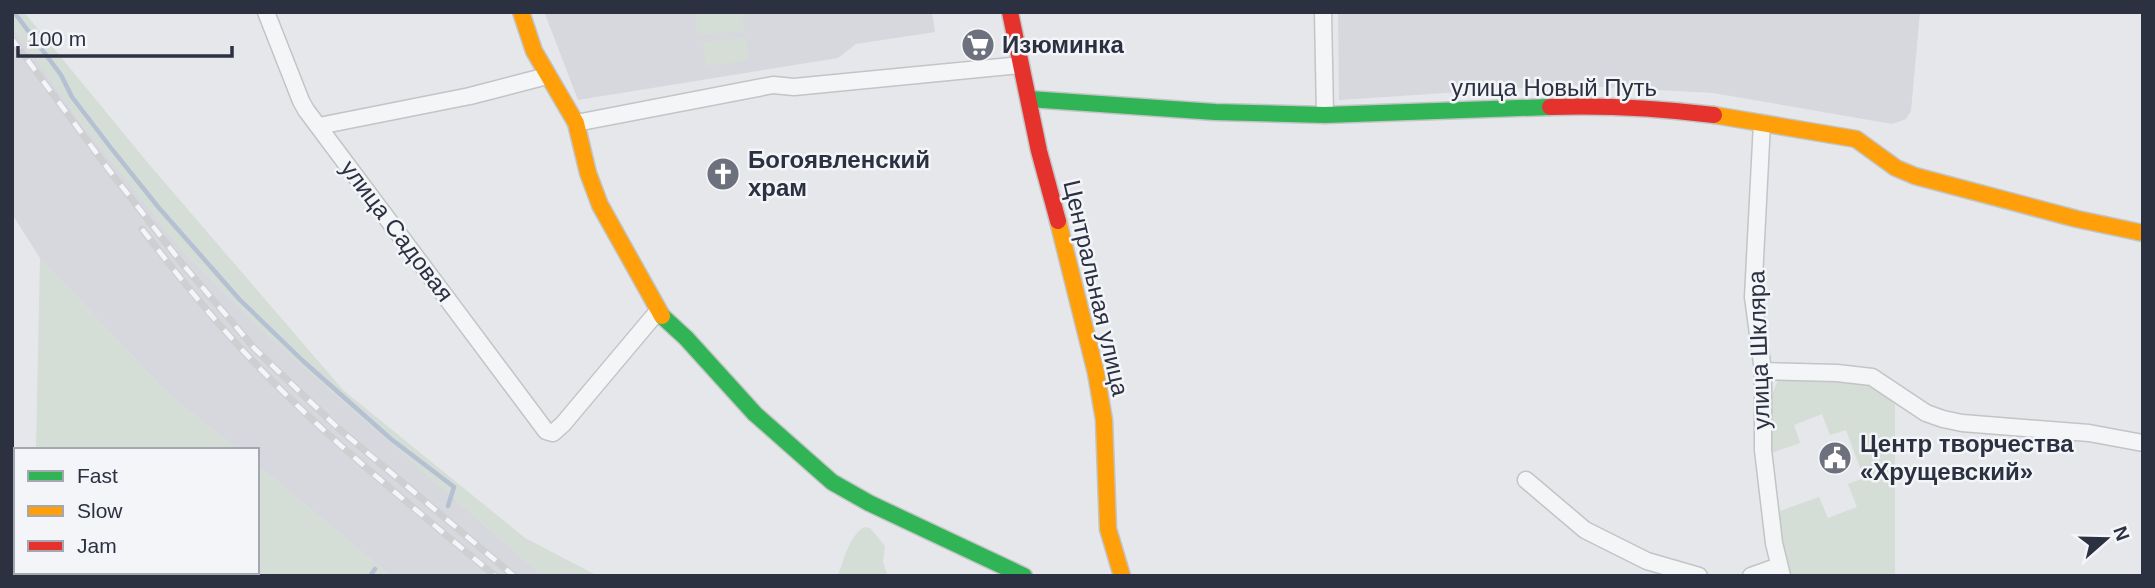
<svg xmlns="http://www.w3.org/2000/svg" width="2155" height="588" viewBox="0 0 2155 588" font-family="Arial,sans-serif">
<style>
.built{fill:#d6d8de}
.green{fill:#d4ddd6}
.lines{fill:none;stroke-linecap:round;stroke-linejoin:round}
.stream{stroke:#b5c0d3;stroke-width:4.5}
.street-casing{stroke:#c2c4c6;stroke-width:19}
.fast-casing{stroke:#c2c4c6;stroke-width:19}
.slow-casing{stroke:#c2c4c6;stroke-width:19}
.jam-casing{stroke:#c2c4c6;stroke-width:19}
.street{stroke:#f4f5f6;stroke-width:16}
.fast{stroke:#30b455;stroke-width:16}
.slow{stroke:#ff9f0a;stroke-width:16}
.jam{stroke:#e5322d;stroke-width:16}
.rail-casing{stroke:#cecfd1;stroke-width:7}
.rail{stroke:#f3f5f8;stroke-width:4.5;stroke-dasharray:13;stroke-linecap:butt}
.labels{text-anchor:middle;stroke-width:5;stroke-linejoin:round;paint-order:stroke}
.poi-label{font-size:24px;font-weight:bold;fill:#2c3142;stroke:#f3f5f8;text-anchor:start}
.street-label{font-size:24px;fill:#2c3142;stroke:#f3f5f8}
</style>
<rect width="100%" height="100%" fill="#e5e7ea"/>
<path class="built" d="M556,12H932L935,32L856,44L838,58L578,100L545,14Z
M1338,12H1920L1911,111L1906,119L1892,124L1713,93L1566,85L1339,100Z
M12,25L81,122L184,252L268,336L543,576H391L257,465V450H238L167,393L40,258L12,214Z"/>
<path class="green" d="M12,12H24L147,162L343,390L525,538L598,576H543L268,336L184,252L81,122L12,25Z
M695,12H743L744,31L697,35Z
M746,37L749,61L706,66L703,42Z
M40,258L167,393L238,450H36Z
M1860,379L1895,398V576H1789L1785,567L1777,512L1819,497L1828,518L1857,507L1848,484L1864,478L1846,430L1830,435L1822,414L1794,425L1800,443L1769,454L1771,398L1778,380Z
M257,465L391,576H12V515L16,514V572H257Z
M864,527L870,528L885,546L883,562L887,573L885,576H838C844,559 849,537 864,527Z"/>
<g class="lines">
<path class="stream" d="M14,12L61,75L72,97L111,148L159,208L240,300L303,361L391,439L454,487L448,506
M370,576L375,569"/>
<defs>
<path id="street" d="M266,12L301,101L306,110L546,431L553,433L563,424L658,311
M1323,12L1325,115
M576,123L773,85L794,87L1021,65
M1762,123L1753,297L1763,371V450L1774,543L1782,576
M319,126L470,96L547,76
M1763,371L1837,373L1872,377L1926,413L1943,419L1962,423L2089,433L2143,443
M1526,480L1585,530L1647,561L1699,576
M1751,576L1779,566"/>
<path id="fast" d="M1029,99L1215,112L1325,115L1550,107
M662,316L686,338L755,414L832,482L869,503L1024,576"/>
<path id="slow" d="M521,12L534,51L576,123L588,173L600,205L662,316
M1714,115L1856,139L1896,168L1915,176L2077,219L2143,233
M1058,221L1096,373L1104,420L1108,529L1122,576"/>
<path id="jam" d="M1010,12L1039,151L1058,221
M1550,107C1607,105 1657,108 1714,115"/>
</defs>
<use href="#street" class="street-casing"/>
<use href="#fast" class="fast-casing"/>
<use href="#slow" class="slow-casing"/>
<use href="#jam" class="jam-casing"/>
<use href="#street" class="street"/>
<use href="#fast" class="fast"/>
<use href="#slow" class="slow"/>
<use href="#jam" class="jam"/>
<defs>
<path id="rail" d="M12,39L109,170L180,261L255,349L339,429L514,576
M142,229C175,272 210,316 248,356C323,436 411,505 495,576"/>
</defs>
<use href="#rail" class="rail-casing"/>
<use href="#rail" class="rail"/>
</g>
<defs>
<symbol id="supermarket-disc" viewBox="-11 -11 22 22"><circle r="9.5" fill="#6d717d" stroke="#f3f5f8"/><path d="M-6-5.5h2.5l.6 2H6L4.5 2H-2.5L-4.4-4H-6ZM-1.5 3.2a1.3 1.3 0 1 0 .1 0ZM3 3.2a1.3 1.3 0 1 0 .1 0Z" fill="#fff"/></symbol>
<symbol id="church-disc" viewBox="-11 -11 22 22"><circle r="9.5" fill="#6d717d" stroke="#f3f5f8"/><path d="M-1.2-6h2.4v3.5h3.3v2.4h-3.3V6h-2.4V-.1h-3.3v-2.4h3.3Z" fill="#fff"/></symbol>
<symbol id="civic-disc" viewBox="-11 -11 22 22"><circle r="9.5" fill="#6d717d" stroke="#f3f5f8"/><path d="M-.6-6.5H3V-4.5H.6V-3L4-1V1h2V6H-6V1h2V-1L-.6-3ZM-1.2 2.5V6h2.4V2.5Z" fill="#fff"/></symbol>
</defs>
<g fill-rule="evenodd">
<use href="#supermarket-disc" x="959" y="26" width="38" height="38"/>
<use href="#church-disc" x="704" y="155" width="38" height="38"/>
<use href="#civic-disc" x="1816" y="439" width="38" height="38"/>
</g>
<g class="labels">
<g class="poi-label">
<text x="1002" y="53">Изюминка</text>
<text x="748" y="168">Богоявленский<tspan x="748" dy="28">храм</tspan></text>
<text x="1860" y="452">Центр творчества<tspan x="1860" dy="28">«Хрущевский»</tspan></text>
</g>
<g class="street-label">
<text x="1554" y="96">улица Новый Путь</text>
<text transform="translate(397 231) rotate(53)" y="8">улица Садовая</text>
<text transform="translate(1096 288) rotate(77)" y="8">Центральная улица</text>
<text transform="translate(1759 350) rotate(-92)" y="8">улица Шкляра</text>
</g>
</g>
<rect width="2155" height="588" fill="none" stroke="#2c3142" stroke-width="28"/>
<rect x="14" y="448" width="245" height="126" fill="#f3f5f8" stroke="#a3a7af" stroke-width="2"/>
<rect x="28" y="471" width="35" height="10" fill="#30b455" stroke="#a3a7af" stroke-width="2"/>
<text x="77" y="483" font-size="21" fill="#2c3142">Fast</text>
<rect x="28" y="506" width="35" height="10" fill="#ff9f0a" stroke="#a3a7af" stroke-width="2"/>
<text x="77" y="518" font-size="21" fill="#2c3142">Slow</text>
<rect x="28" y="541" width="35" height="10" fill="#e5322d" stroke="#a3a7af" stroke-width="2"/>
<text x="77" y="553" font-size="21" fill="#2c3142">Jam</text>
<g transform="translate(2106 539) rotate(70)" stroke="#f3f5f8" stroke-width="5" paint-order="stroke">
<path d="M0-5L12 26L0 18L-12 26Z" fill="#2c3142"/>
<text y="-10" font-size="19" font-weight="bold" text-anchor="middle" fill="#2c3142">N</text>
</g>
<path d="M18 46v10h214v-10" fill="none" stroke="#2c3142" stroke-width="3.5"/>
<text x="28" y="46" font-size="21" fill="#2c3142" stroke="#f3f5f8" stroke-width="5" paint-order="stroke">100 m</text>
</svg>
